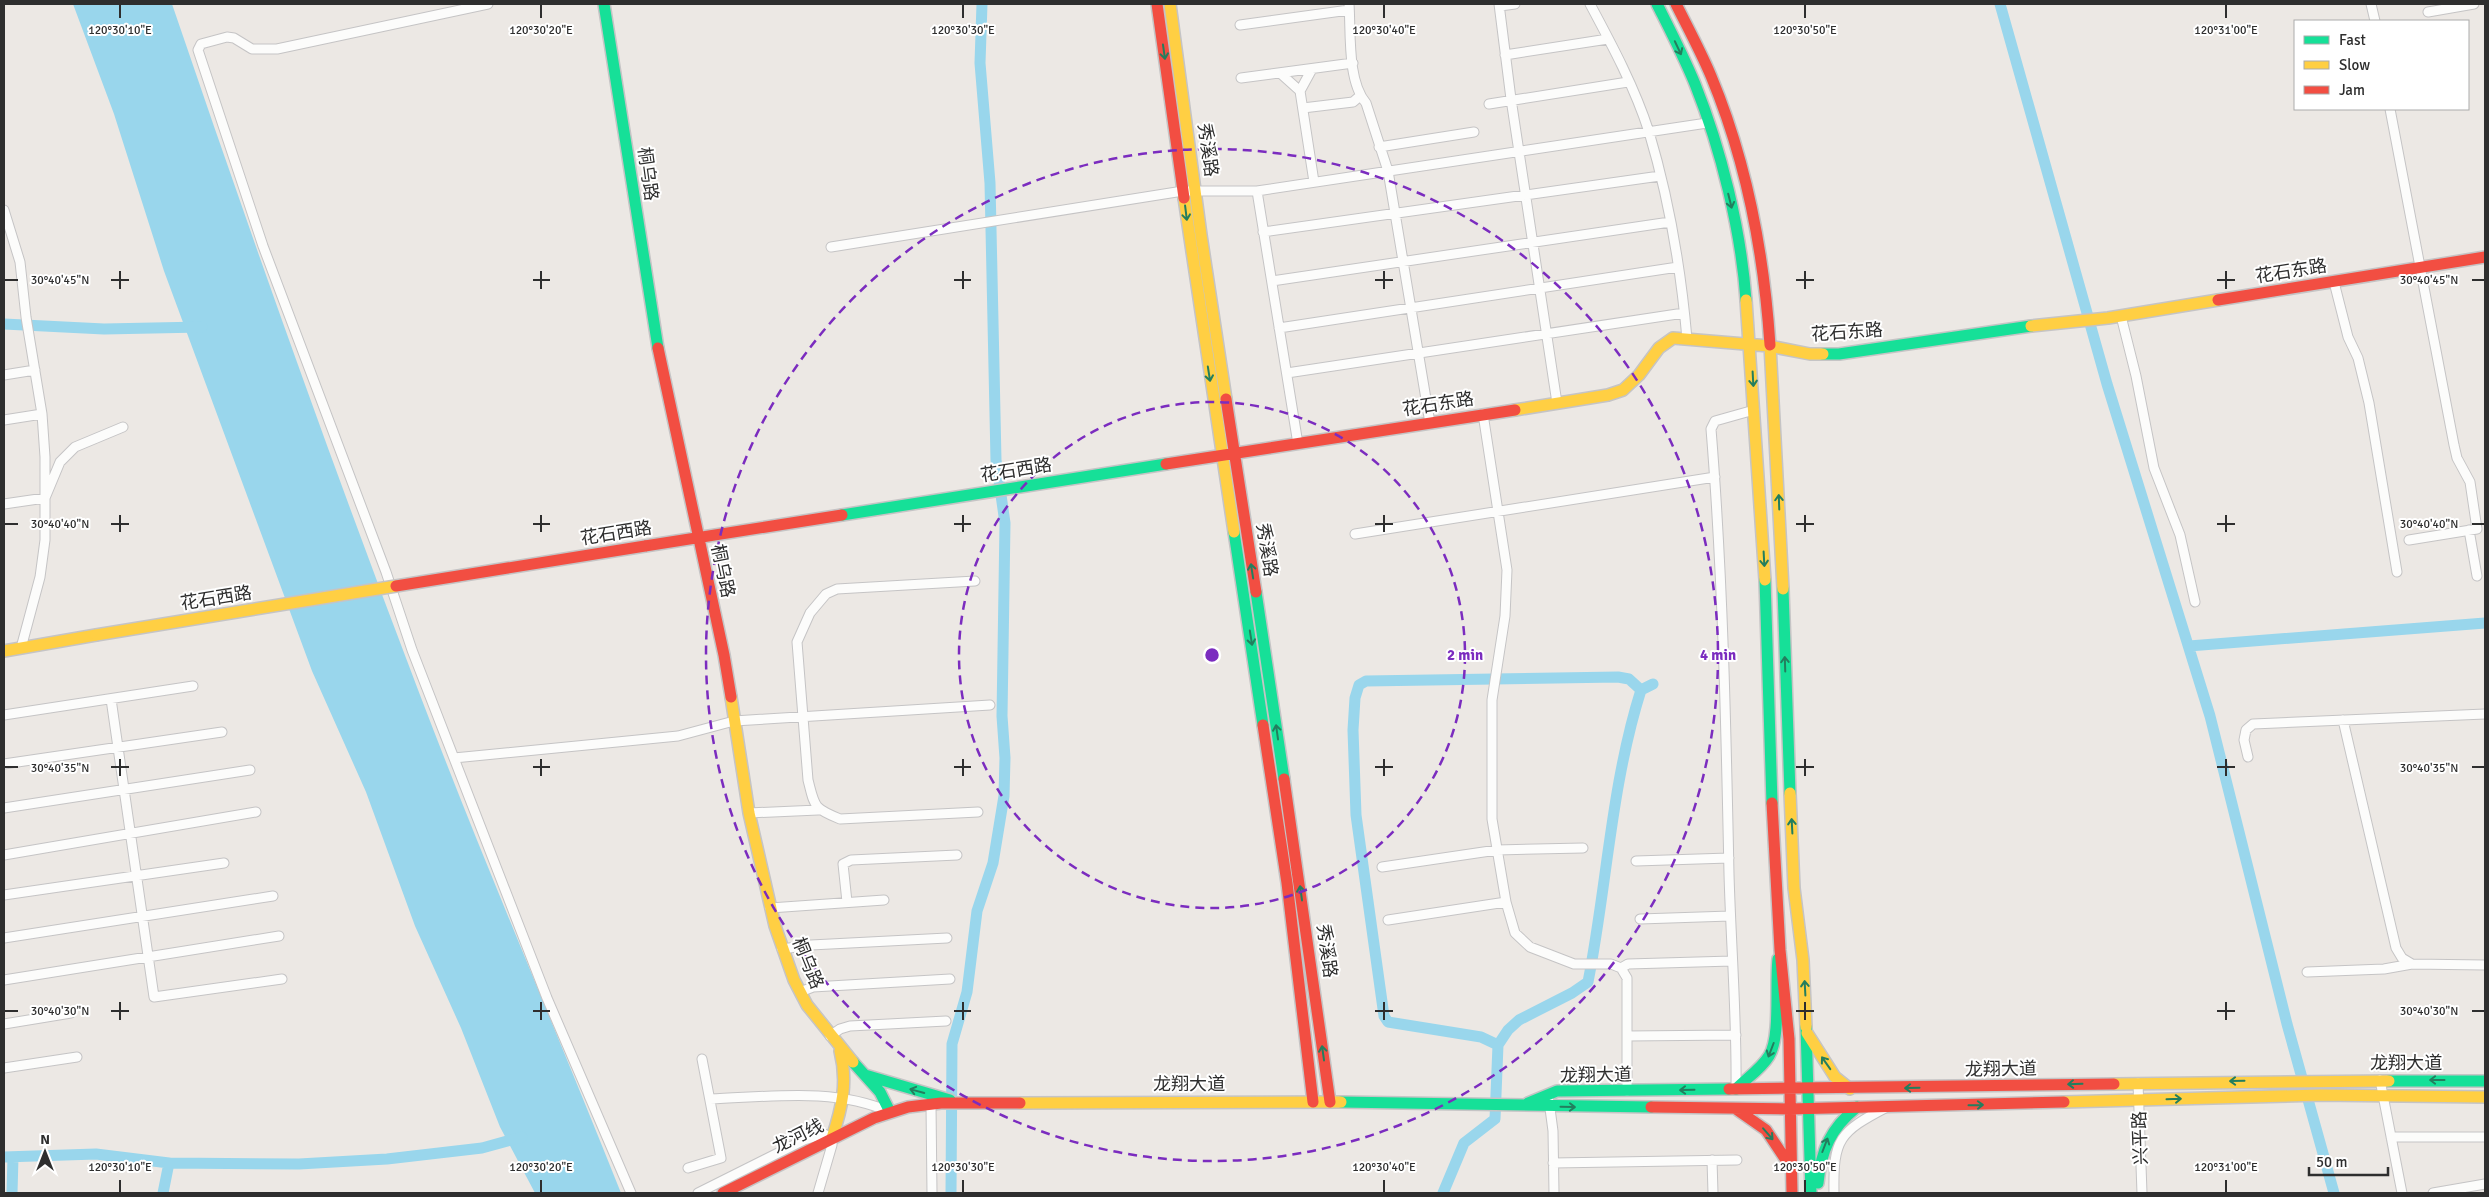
<svg xmlns="http://www.w3.org/2000/svg" width="2489" height="1197" viewBox="0 0 2489 1197" font-family="Signika,'Noto Sans SC',sans-serif">
<style>
.water{fill:#99d6ec}
.lines{fill:none;stroke-linecap:round;stroke-linejoin:round}
.canal{stroke:#99d6ec;stroke-width:11}
.street-casing{stroke:#c5c4c5;stroke-width:11}
.fast-casing{stroke:#c5c4c5;stroke-width:14}
.slow-casing{stroke:#c5c4c5;stroke-width:14}
.jam-casing{stroke:#c5c4c5;stroke-width:14}
.street{stroke:#fcfcfb;stroke-width:9}
.fast{stroke:#16e098;stroke-width:11}
.slow{stroke:#ffcf43;stroke-width:11}
.jam{stroke:#f24e42;stroke-width:11}
.slow-bridge-casing{stroke:#c5c4c5;stroke-width:14;stroke-linecap:butt}
.jam-bridge-casing{stroke:#c5c4c5;stroke-width:14;stroke-linecap:butt}
.slow-bridge{stroke:#ffcf43;stroke-width:11}
.jam-bridge{stroke:#f24e42;stroke-width:11}
.oneway{stroke:#237e5e}
.ticks{fill:none;stroke:#2e2e2e;stroke-width:2}
.ring{fill:none;stroke:#7b2cbf;stroke-width:2.5;stroke-dasharray:9 6}
.labels{text-anchor:middle;stroke-width:4;stroke-linejoin:round;paint-order:stroke}
.street-label{font-size:18px;fill:#2e2e2e;stroke:#fff}
.ticks-label{font-size:12px;text-anchor:middle;fill:#2e2e2e;stroke:#fff;stroke-width:4;stroke-linejoin:round;paint-order:stroke}
.centre{fill:#7b2cbf;stroke:#fff;stroke-width:2.5}
.ring-label{font-size:15px;text-anchor:middle;font-weight:bold;fill:#7b2cbf;stroke:#fff;stroke-width:4;stroke-linejoin:round;paint-order:stroke}
</style>
<rect width="100%" height="100%" fill="#ece8e4"/>
<path class="water" d="M73,4H172C251,236 333,467 420,695C484,863 555,1027 621,1193H535L500,1127L461,1028L415,926L366,792L312,671L164,271L114,114Z"/>
<g class="lines">
<path class="canal" d="M2000,4L2107,384L2210,716L2287,1024L2334,1193
M4,324L104,329L202,327
M2189,646L2485,623
M1498,1045L1481,1037L1388,1022L1384,1016L1356,815L1353,730L1355,698L1359,685L1366,681L1618,677L1629,679L1641,690
M4,1157L96,1154L169,1163L299,1164L387,1159L482,1148L522,1137
M12,1193L13,1157
M163,1193L169,1163
M951,1193L952,1044L967,992L977,911L993,863L1004,796L1005,758L1002,716L1005,523L996,460L990,183L980,63L982,4
M1443,1193L1464,1143L1495,1119L1498,1045L1508,1030L1519,1020L1572,993L1588,982C1607,885 1611,785 1641,690L1653,684"/>
<defs>
<path id="street" d="M488,4L277,49H252L234,38L227,37L201,44L198,50L263,246L386,572L412,650L547,998L631,1193
M1349,4C1351,32 1347,81 1366,103L1388,171L1430,423
M1499,4L1511,99L1557,403
M1590,4C1612,45 1635,88 1649,132C1669,199 1681,270 1687,339
M2371,4L2375,21
M1500,6L1515,4
M2428,12L2474,4
M1240,25L1349,10
M1505,55L1608,39
M1312,69L1300,91L1314,182
M1280,73L1300,91
M1241,78L1353,63
M1489,104L1628,82
M1303,108L1353,102L1360,96
M2390,109L2454,445L2457,458L2470,482L2477,529L2409,540
M1379,147L1474,132
M1257,191L1298,444
M4,210L20,262L26,317L42,414L45,457V540L40,577L21,648
M1263,232L1660,176
M831,247L1183,191H1257L1707,123
M1272,281L1670,222
M2334,282L2348,337L2358,358L2369,403L2397,572
M2121,316L2136,376L2154,468L2180,535L2195,602
M1279,328L1678,267
M1287,373L1684,313
M4,375L35,370
M1483,414L1507,570L1505,616L1492,700V819L1506,902L1515,933L1530,947L1574,964H1611L1621,968L1627,978V1091
M4,420L42,414
M4,504L45,498L60,462L75,447L123,427
M2469,530L2477,576
M1355,534L1715,477
M975,581L837,589L826,594L810,613L797,642L808,780C815,807 813,808 840,819L978,812
M111,699L154,997L282,979
M4,715L193,686
M2343,720L2396,948L2402,958L2412,964L2485,965
M2248,757L2244,740L2246,730L2253,724L2485,714
M454,758L678,736L734,721L990,705
M4,764L222,732
M4,808L250,770
M749,813L818,810
M4,855L256,812
M1636,861L1729,858
M1382,867L1497,850L1583,848
M4,895L224,863
M847,902L843,864L851,860L957,855
M770,908L884,900
M1640,919L1730,916
M1388,920L1506,902
M4,938L273,896
M782,949L811,945L947,938
M1621,968L1628,964L1732,961
M2307,972L2384,969L2412,964
M4,980L279,936
M800,992L813,987L950,979
M4,1024L71,1013
M830,1036L840,1029L850,1026L946,1021
M1627,1036L1736,1035
M4,1068L77,1057
M2380,1080L2402,1193
M2138,1083L2142,1193
M1736,1089C1737,1018 1731,946 1729,874C1726,726 1723,577 1711,429L1715,421L1754,410
M710,1099C770,1097 834,1087 890,1112
M1549,1101L1553,1131L1554,1193
M931,1105L932,1193
M2391,1137H2485
M1712,1160L1713,1193
M1553,1163L1737,1160
M688,1168L721,1158L702,1059
M698,1193L804,1140L824,1134L832,1138V1145L818,1193
M1834,1193C1833,1139 1839,1132 1887,1107
M2433,1193L2485,1184"/>
<path id="fast" d="M604,4L658,348
M1657,4C1670,30 1684,57 1695,84C1721,149 1741,230 1746,300
M1823,354H1839L2031,326
M842,515L1166,464
M1234,532L1263,725
M1765,580L1772,803
M1783,589L1790,793
M1256,592L1284,779
M1806,1027L1811,1193
M853,1062L880,1092L890,1112
M865,1075L950,1100
M2389,1081H2485
M1736,1089C1747,1078 1761,1069 1769,1056C1781,1037 1775,984 1778,959
M1341,1102L1651,1107
M1528,1103L1557,1091L1729,1089
M1818,1183C1821,1150 1831,1128 1857,1107"/>
<path id="slow" d="M1170,4L1201,235L1226,399
M1184,198L1234,532
M1746,300L1765,580
M2031,326L2108,318L2218,300
M1770,345L1783,589
M1515,410L1608,395L1623,390L1639,375L1659,348L1673,338L1769,346L1810,354H1823
M4,651L96,635
M731,697L749,813L775,926L794,980L807,1005L853,1062
M1790,793L1794,888L1803,960L1806,1027
M1807,1033L1835,1077L1850,1089
M2114,1084L2389,1081
M2064,1102L2320,1095L2485,1097
M1020,1103L1341,1102
M832,1138C842,1108 848,1082 840,1051"/>
<path id="jam" d="M1157,4L1184,198
M1676,4C1688,28 1701,52 1711,76C1746,160 1764,254 1770,345
M2218,300L2485,257
M658,348L724,655L731,697
M1226,399L1256,592
M1166,464L1515,410
M645,546L842,515
M1263,725L1287,883L1313,1102
M1284,779L1330,1102
M1772,803L1780,950L1789,1039L1792,1193
M1729,1089L2114,1084
M1651,1107L1790,1109L2064,1102
M1736,1109L1766,1130L1792,1169
M723,1193L874,1118L908,1107L941,1103H1020"/>
</defs>
<use href="#street" class="street-casing"/>
<use href="#fast" class="fast-casing"/>
<use href="#slow" class="slow-casing"/>
<use href="#jam" class="jam-casing"/>
<use href="#street" class="street"/>
<use href="#fast" class="fast"/>
<use href="#slow" class="slow"/>
<use href="#jam" class="jam"/>
<defs>
<path id="slow-bridge" d="M96,635L396,586"/>
<path id="jam-bridge" d="M396,586L645,546"/>
</defs>
<use href="#slow-bridge" class="slow-bridge-casing"/>
<use href="#jam-bridge" class="jam-bridge-casing"/>
<use href="#slow-bridge" class="slow-bridge"/>
<use href="#jam-bridge" class="jam-bridge"/>
</g>
<defs><path id="oneway-shaft" d="M-6 0H5M1.5-3L5.5 0L1.5 3" fill="none" stroke-width="1.6" stroke-linecap="round" stroke-linejoin="round" transform="scale(1.25)"/></defs>
<g class="oneway">
<use href="#oneway-shaft" transform="translate(1678 48) rotate(65)"/>
<use href="#oneway-shaft" transform="translate(1164 52) rotate(82)"/>
<use href="#oneway-shaft" transform="translate(1730 201) rotate(76)"/>
<use href="#oneway-shaft" transform="translate(1186 213) rotate(83)"/>
<use href="#oneway-shaft" transform="translate(1209 374) rotate(81)"/>
<use href="#oneway-shaft" transform="translate(1753 379) rotate(87)"/>
<use href="#oneway-shaft" transform="translate(1779 502) rotate(-92)"/>
<use href="#oneway-shaft" transform="translate(1764 559) rotate(87)"/>
<use href="#oneway-shaft" transform="translate(1252 571) rotate(-99)"/>
<use href="#oneway-shaft" transform="translate(1251 638) rotate(81)"/>
<use href="#oneway-shaft" transform="translate(1785 664) rotate(-92)"/>
<use href="#oneway-shaft" transform="translate(1277 732) rotate(-98)"/>
<use href="#oneway-shaft" transform="translate(1792 826) rotate(-93)"/>
<use href="#oneway-shaft" transform="translate(1301 893) rotate(-98)"/>
<use href="#oneway-shaft" transform="translate(1805 988) rotate(-93)"/>
<use href="#oneway-shaft" transform="translate(1771 1050) rotate(111)"/>
<use href="#oneway-shaft" transform="translate(1323 1053) rotate(-98)"/>
<use href="#oneway-shaft" transform="translate(1826 1063) rotate(-125)"/>
<use href="#oneway-shaft" transform="translate(2437 1080) rotate(-180)"/>
<use href="#oneway-shaft" transform="translate(2237 1081) rotate(179)"/>
<use href="#oneway-shaft" transform="translate(2075 1084) rotate(178)"/>
<use href="#oneway-shaft" transform="translate(1912 1088) rotate(179)"/>
<use href="#oneway-shaft" transform="translate(1687 1090) rotate(179)"/>
<use href="#oneway-shaft" transform="translate(917 1091) rotate(-165)"/>
<use href="#oneway-shaft" transform="translate(2174 1099) rotate(-2)"/>
<use href="#oneway-shaft" transform="translate(1976 1105) rotate(-1)"/>
<use href="#oneway-shaft" transform="translate(1568 1107) rotate(1)"/>
<use href="#oneway-shaft" transform="translate(1768 1134) rotate(49)"/>
<use href="#oneway-shaft" transform="translate(1825 1145) rotate(-69)"/>
</g>
<path class="ticks" d="M120,5V18M541,5V18M963,5V18M1384,5V18M1805,5V18M2226,5V18M120,271V289M541,271V289M963,271V289M1384,271V289M1805,271V289M2226,271V289M5,280H18M111,280H129M533,280H550M954,280H971M1375,280H1393M1796,280H1814M2217,280H2235M2472,280H2484M120,515V532M541,515V532M963,515V532M1384,515V532M1805,515V532M2226,515V532M5,524H18M111,524H129M533,524H550M954,524H971M1375,524H1393M1796,524H1814M2217,524H2235M2472,524H2484M120,759V776M541,759V776M963,759V776M1384,759V776M1805,759V776M2226,759V776M5,767H18M111,767H129M533,767H550M954,767H971M1375,767H1393M1796,767H1814M2217,767H2235M2472,767H2484M120,1002V1020M541,1002V1020M963,1002V1020M1384,1002V1020M1805,1002V1020M2226,1002V1020M5,1011H18M111,1011H129M533,1011H550M954,1011H971M1375,1011H1393M1796,1011H1814M2217,1011H2235M2472,1011H2484M120,1180V1192M541,1180V1192M963,1180V1192M1384,1180V1192M1805,1180V1192M2226,1180V1192"/>
<g class="ring">
<circle cx="1212" cy="655" r="253"/>
<circle cx="1212" cy="655" r="506"/>
</g>
<g class="labels">
<g class="street-label">
<text transform="translate(1208 150) rotate(82)" y="6">秀溪路</text>
<text transform="translate(648 174) rotate(82)" y="6">桐乌路</text>
<text transform="translate(2291 271) rotate(-9)" y="6">花石东路</text>
<text transform="translate(1847 332) rotate(-4)" y="6">花石东路</text>
<text transform="translate(1438 404) rotate(-9)" y="6">花石东路</text>
<text transform="translate(1016 470) rotate(-9)" y="6">花石西路</text>
<text transform="translate(616 533) rotate(-9)" y="6">花石西路</text>
<text transform="translate(1267 550) rotate(81)" y="6">秀溪路</text>
<text transform="translate(723 571) rotate(78)" y="6">桐乌路</text>
<text transform="translate(216 598) rotate(-9)" y="6">花石西路</text>
<text transform="translate(1327 951) rotate(82)" y="6">秀溪路</text>
<text transform="translate(808 963) rotate(68)" y="6">桐乌路</text>
<text x="2406" y="1069">龙翔大道</text>
<text transform="translate(2001 1069) rotate(-1)" y="6">龙翔大道</text>
<text transform="translate(1596 1075) rotate(-1)" y="6">龙翔大道</text>
<text x="1189" y="1090">龙翔大道</text>
<text transform="translate(798 1136) rotate(-26)" y="6">龙河线</text>
<text transform="translate(2140 1138) rotate(-92)" y="6">兴平路</text>
</g>
</g>
<g class="ticks-label">
<text x="120" y="34">120°30'10"E</text>
<text x="541" y="34">120°30'20"E</text>
<text x="963" y="34">120°30'30"E</text>
<text x="1384" y="34">120°30'40"E</text>
<text x="1805" y="34">120°30'50"E</text>
<text x="2226" y="34">120°31'00"E</text>
<text x="60" y="284">30°40'45"N</text>
<text x="2429" y="284">30°40'45"N</text>
<text x="60" y="528">30°40'40"N</text>
<text x="2429" y="528">30°40'40"N</text>
<text x="60" y="772">30°40'35"N</text>
<text x="2429" y="772">30°40'35"N</text>
<text x="60" y="1015">30°40'30"N</text>
<text x="2429" y="1015">30°40'30"N</text>
<text x="120" y="1171">120°30'10"E</text>
<text x="541" y="1171">120°30'20"E</text>
<text x="963" y="1171">120°30'30"E</text>
<text x="1384" y="1171">120°30'40"E</text>
<text x="1805" y="1171">120°30'50"E</text>
<text x="2226" y="1171">120°31'00"E</text>
</g>
<circle cx="1212" cy="655" r="8" class="centre"/>
<g class="ring-label">
<text x="1465" y="660">2 min</text>
<text x="1718" y="660">4 min</text>
</g>
<rect width="2489" height="1197" fill="none" stroke="#2e2e2e" stroke-width="10"/>
<rect x="2294" y="20" width="175" height="90" fill="#ffffff" stroke="#ababab"/>
<rect x="2304" y="36" width="25" height="8" fill="#16e098" stroke="#ababab"/>
<text x="2339" y="45" font-size="15" fill="#2e2e2e">Fast</text>
<rect x="2304" y="61" width="25" height="8" fill="#ffcf43" stroke="#ababab"/>
<text x="2339" y="70" font-size="15" fill="#2e2e2e">Slow</text>
<rect x="2304" y="86" width="25" height="8" fill="#f24e42" stroke="#ababab"/>
<text x="2339" y="95" font-size="15" fill="#2e2e2e">Jam</text>
<g transform="translate(45 1152)" stroke="#ffffff" stroke-width="4" paint-order="stroke">
<path d="M0-4L9 19L0 12L-9 19Z" fill="#2e2e2e"/>
<text y="-8" font-size="14" font-weight="bold" text-anchor="middle" fill="#2e2e2e">N</text>
</g>
<path d="M2309 1167v8h79v-8" fill="none" stroke="#2e2e2e" stroke-width="2.5"/>
<text x="2316" y="1167" font-size="15" fill="#2e2e2e" stroke="#ffffff" stroke-width="4" paint-order="stroke">50 m</text>
</svg>
